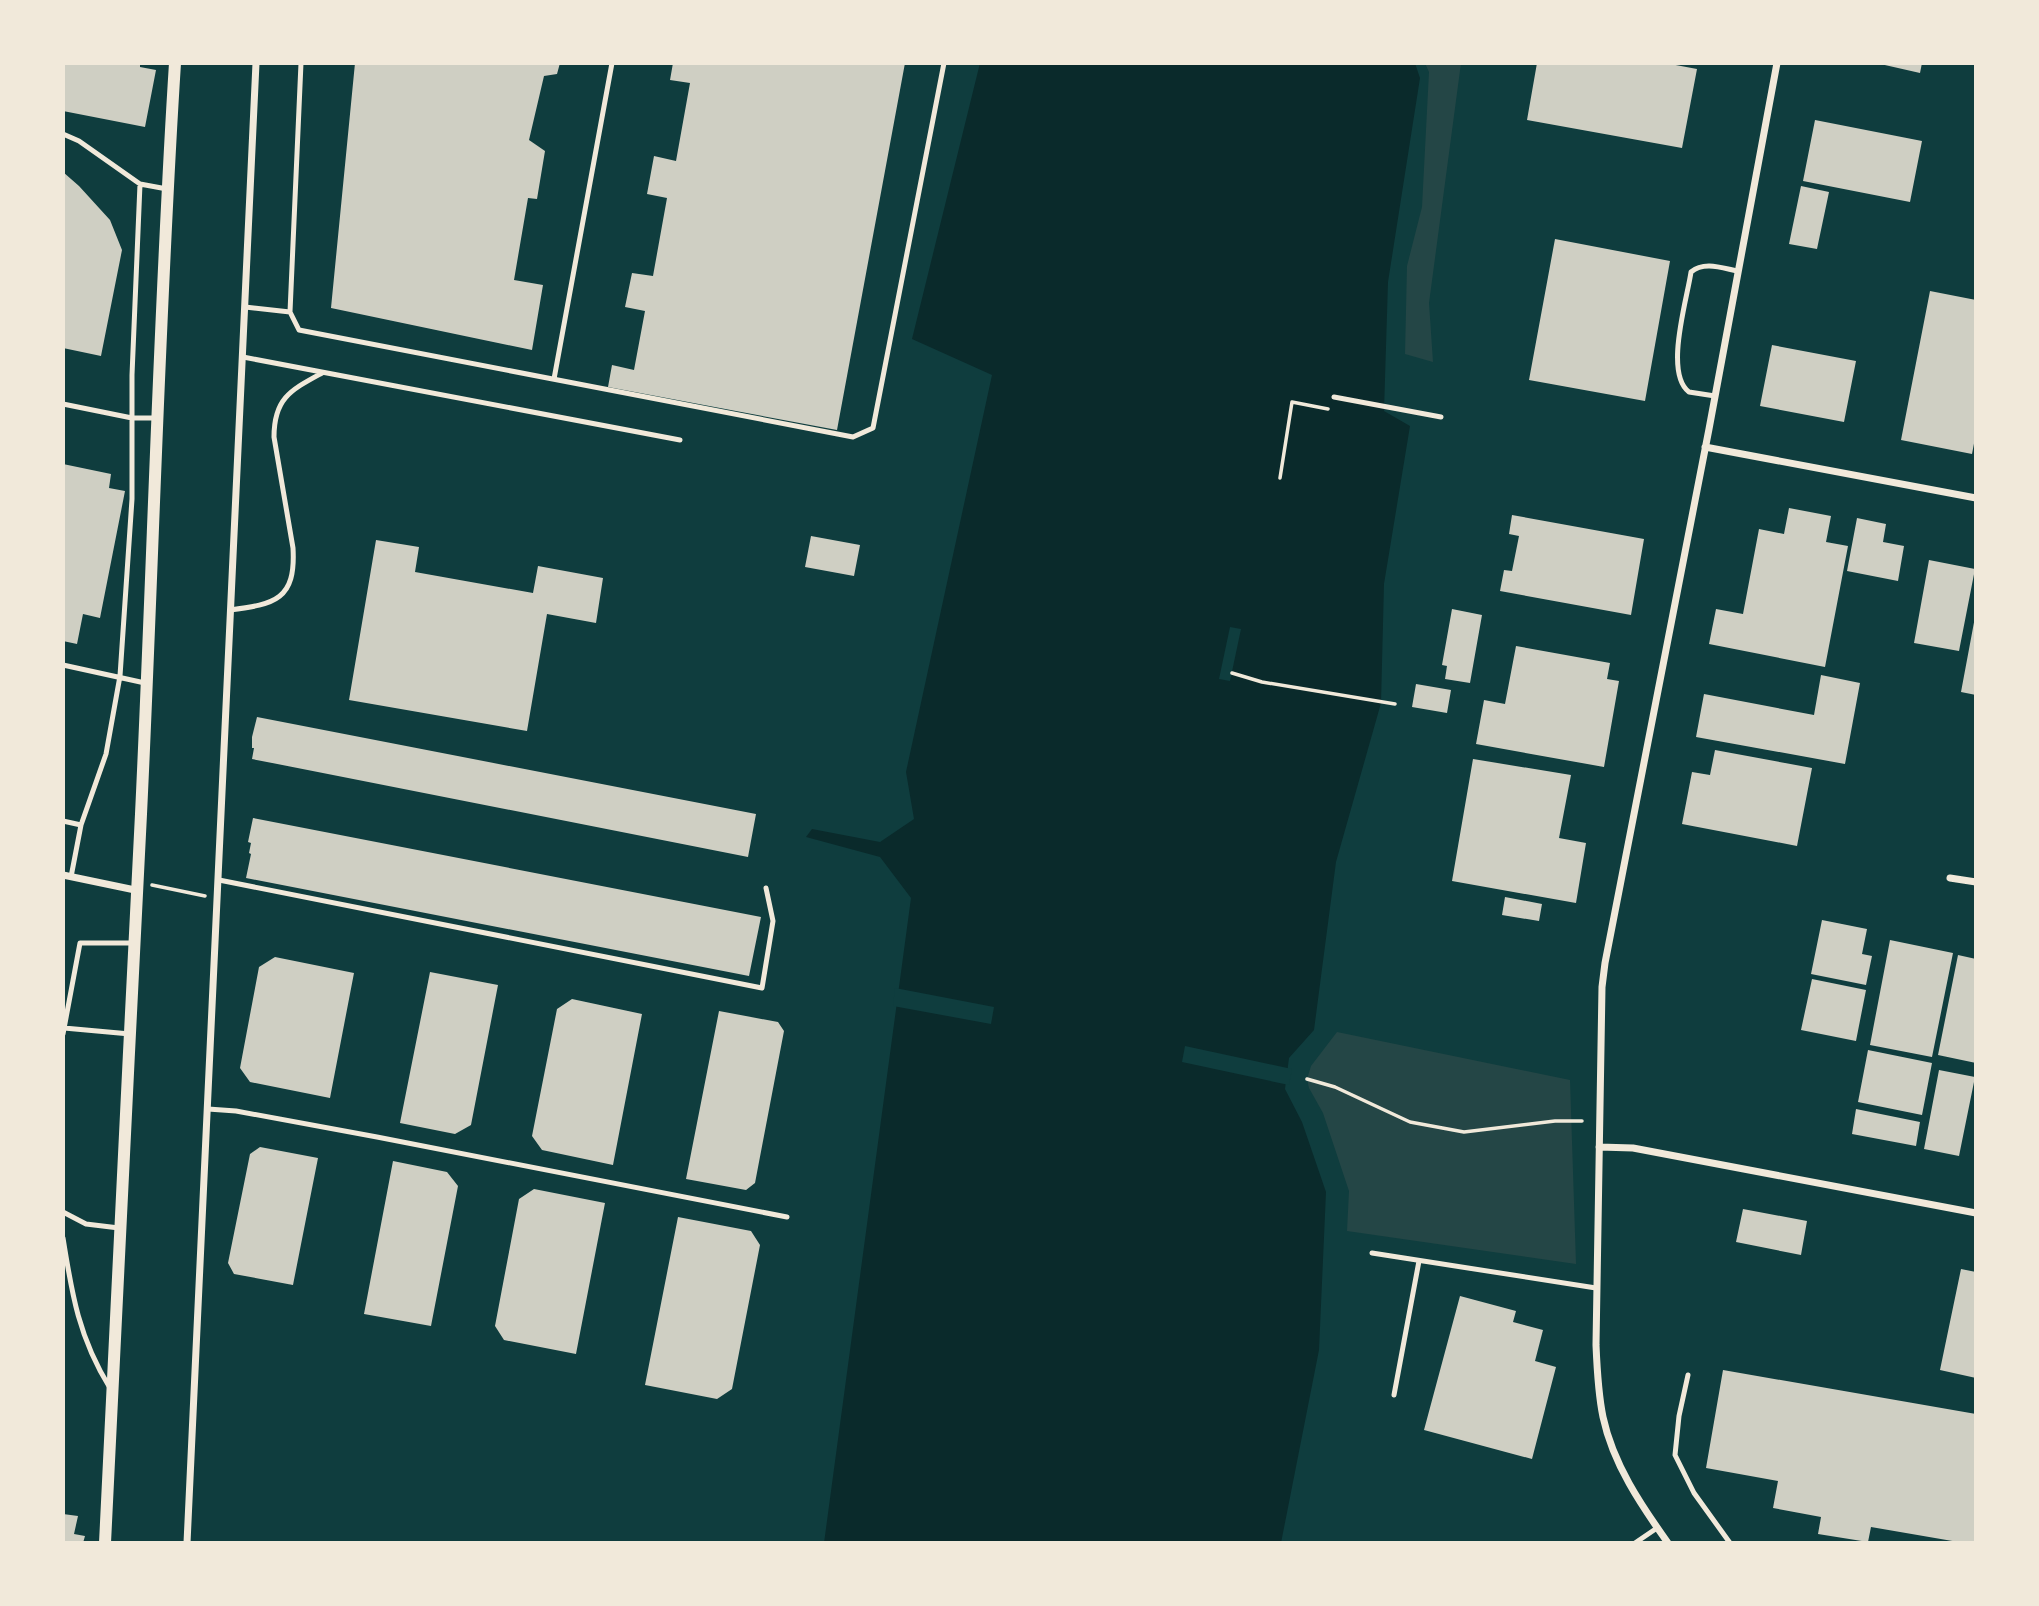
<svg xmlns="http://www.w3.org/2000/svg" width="2039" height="1606" viewBox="0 0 2039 1606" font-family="Overpass,sans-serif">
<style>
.green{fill:#244646}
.water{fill:#0a2a2b}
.pier{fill:#0f3d3e}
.building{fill:#cfcfc3}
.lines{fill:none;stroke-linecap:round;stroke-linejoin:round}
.path{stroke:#f1e9da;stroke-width:3.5}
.service{stroke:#f1e9da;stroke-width:5}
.minor{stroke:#f1e9da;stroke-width:7}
.tertiary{stroke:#f1e9da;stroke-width:12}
</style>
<rect width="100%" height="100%" fill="#0f3d3e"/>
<path class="green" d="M1425,63H1461L1429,303L1433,362L1405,354L1407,266L1422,207L1429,72Z
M1337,1032L1570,1080L1576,1264L1347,1231L1349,1191L1323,1113L1309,1088L1307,1079L1311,1066Z"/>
<path class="water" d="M980,63H1415L1420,78L1388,282L1384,411L1410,426L1384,584L1381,703L1336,862L1314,1030L1289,1058L1285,1089L1302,1122L1326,1192L1319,1350L1281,1543H824L911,898L880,857L806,837L812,829L880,842L914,819L906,772L992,375L912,339Z"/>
<path class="pier" d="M1230,627L1241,629L1230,681L1219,679Z
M895,988L994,1007L991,1024L893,1006Z
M1185,1046L1292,1069L1289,1085L1182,1062Z"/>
<path class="building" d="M63,63H140V67L156,70L145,127L63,111Z
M355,63H560L557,74L544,76L529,140L545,151L537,199L528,198L514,280L543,285L532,350L331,308Z
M673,63H905L837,430L608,387L612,365L634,370L645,311L625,307L632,273L653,276L667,198L647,194L654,156L676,161L690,83L670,80Z
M1537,63H1665L1697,69L1682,148L1527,120Z
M1876,63H1922L1920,73Z
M1815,120L1922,141L1910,202L1803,181Z
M63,172L79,186L110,220L122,250L101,356L63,348Z
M1801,186L1829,192L1817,249L1789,244Z
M1555,239L1670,261L1645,401L1529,380Z
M1930,291L1976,300V433L1972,454L1901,440Z
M1772,345L1856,361L1844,422L1760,406Z
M63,464L111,474L109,488L125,491L100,618L83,614L77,644L63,641Z
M1789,508L1831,516L1826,542L1848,546L1825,667L1709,644L1716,609L1743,614L1759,529L1784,534Z
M1512,515L1644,539L1631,615L1500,591L1504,570L1512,571L1519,536L1509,534Z
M1857,518L1886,524L1883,542L1904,546L1898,581L1847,571Z
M811,536L860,545L854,576L805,567Z
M376,540L419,547L415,572L533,593L538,566L603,578L596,623L547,614L527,731L349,700Z
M1929,560L1975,569L1959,651L1914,643Z
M1452,609L1482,615L1470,683L1445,679L1447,666L1442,665Z
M1975,617L1976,618V695L1961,692Z
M1516,646L1610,663L1607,679L1619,681L1604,767L1476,744L1484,700L1505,704Z
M1821,675L1860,683L1845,764L1696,737L1704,694L1814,715Z
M1416,684L1451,690L1447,713L1412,707Z
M257,717L756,814L748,857L252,759L254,748H252V737Z
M1715,750L1812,768L1797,846L1682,824L1692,772L1710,775Z
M1473,759L1571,775L1559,838L1586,843L1576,903L1452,881Z
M253,818L761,917L749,976L246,878L251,854L249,853L251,843L248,842Z
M1505,897L1542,904L1539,921L1502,915Z
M1822,920L1867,929L1862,954L1872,956L1866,985L1811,974Z
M1890,940L1953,953L1932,1057L1870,1045Z
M1958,955L1976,959V1063L1938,1055Z
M275,957L354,973L330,1098L250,1082L240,1068L259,967Z
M430,972L498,985L471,1125L455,1134L400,1123Z
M1812,979L1866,990L1856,1041L1801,1030Z
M572,999L642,1014L613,1165L542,1150L532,1136L557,1009Z
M719,1011L778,1022L784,1031L755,1183L746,1190L686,1179Z
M1868,1050L1932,1063L1922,1115L1858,1102Z
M1939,1070L1975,1077L1959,1156L1924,1149Z
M1856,1109L1920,1122L1916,1146L1852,1134Z
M260,1147L318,1158L293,1285L234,1274L228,1263L250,1154Z
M393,1161L447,1172L458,1186L431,1326L364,1314Z
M534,1189L605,1203L576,1354L504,1340L495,1326L519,1199Z
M1743,1209L1807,1221L1801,1255L1736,1242Z
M678,1217L751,1231L760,1245L732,1389L717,1399L645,1385Z
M1961,1269L1976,1272V1378L1940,1370Z
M1460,1296L1516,1311L1513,1322L1543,1330L1535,1361L1556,1367L1532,1459L1424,1430Z
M1723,1370L1976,1414V1543H1964L1871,1527L1868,1542L1818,1534L1821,1517L1773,1508L1778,1481L1706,1468Z
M63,1514L78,1516L74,1534L85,1536L83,1543H63Z"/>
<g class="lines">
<path class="path" d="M1280,478L1292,402L1328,409
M1232,673L1262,682L1395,704
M152,885L205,896
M1307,1079L1335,1087L1410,1122L1464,1132L1555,1121H1582"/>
<path class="service" d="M63,134L79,141L140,184L167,189
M245,307L290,312L299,330L853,437L873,428L944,63
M290,312L301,63
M243,357L680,440
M554,379L612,63
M1715,396L1689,392C1664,373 1687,300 1691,272C1704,261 1722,268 1737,271
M1334,397L1441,417
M63,404L132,418H157
M230,610C275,604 296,600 293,548L274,437C274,398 291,390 322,373
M63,665L145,683
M63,821L81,825
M71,877L81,825L106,754L120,676L132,499V375L140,184
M219,880L762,988L773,921L766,888
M64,1028L130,1034
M63,1034L80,943H134
M208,1109L236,1111L377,1137L787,1217
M63,1212L86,1224L119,1228
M63,1238C72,1295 79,1338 110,1388
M1372,1253L1596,1288
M1688,1375L1679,1416L1675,1455L1694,1493L1730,1543
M1394,1395L1419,1261
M1635,1543L1657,1528"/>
<path class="minor" d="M1705,447L1976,498
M63,875L135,890
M1950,878L1976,882
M1599,1147L1633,1148L1976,1213
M187,1543L256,63
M1668,1543C1641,1505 1613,1464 1603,1417C1598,1393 1597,1369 1596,1345L1602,987L1605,963L1709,429L1777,63"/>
<path class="tertiary" d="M105,1543C116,1300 129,1057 141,814C153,564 159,313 175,63"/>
</g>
<rect width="2039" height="1606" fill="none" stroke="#f1e9da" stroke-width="130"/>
</svg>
